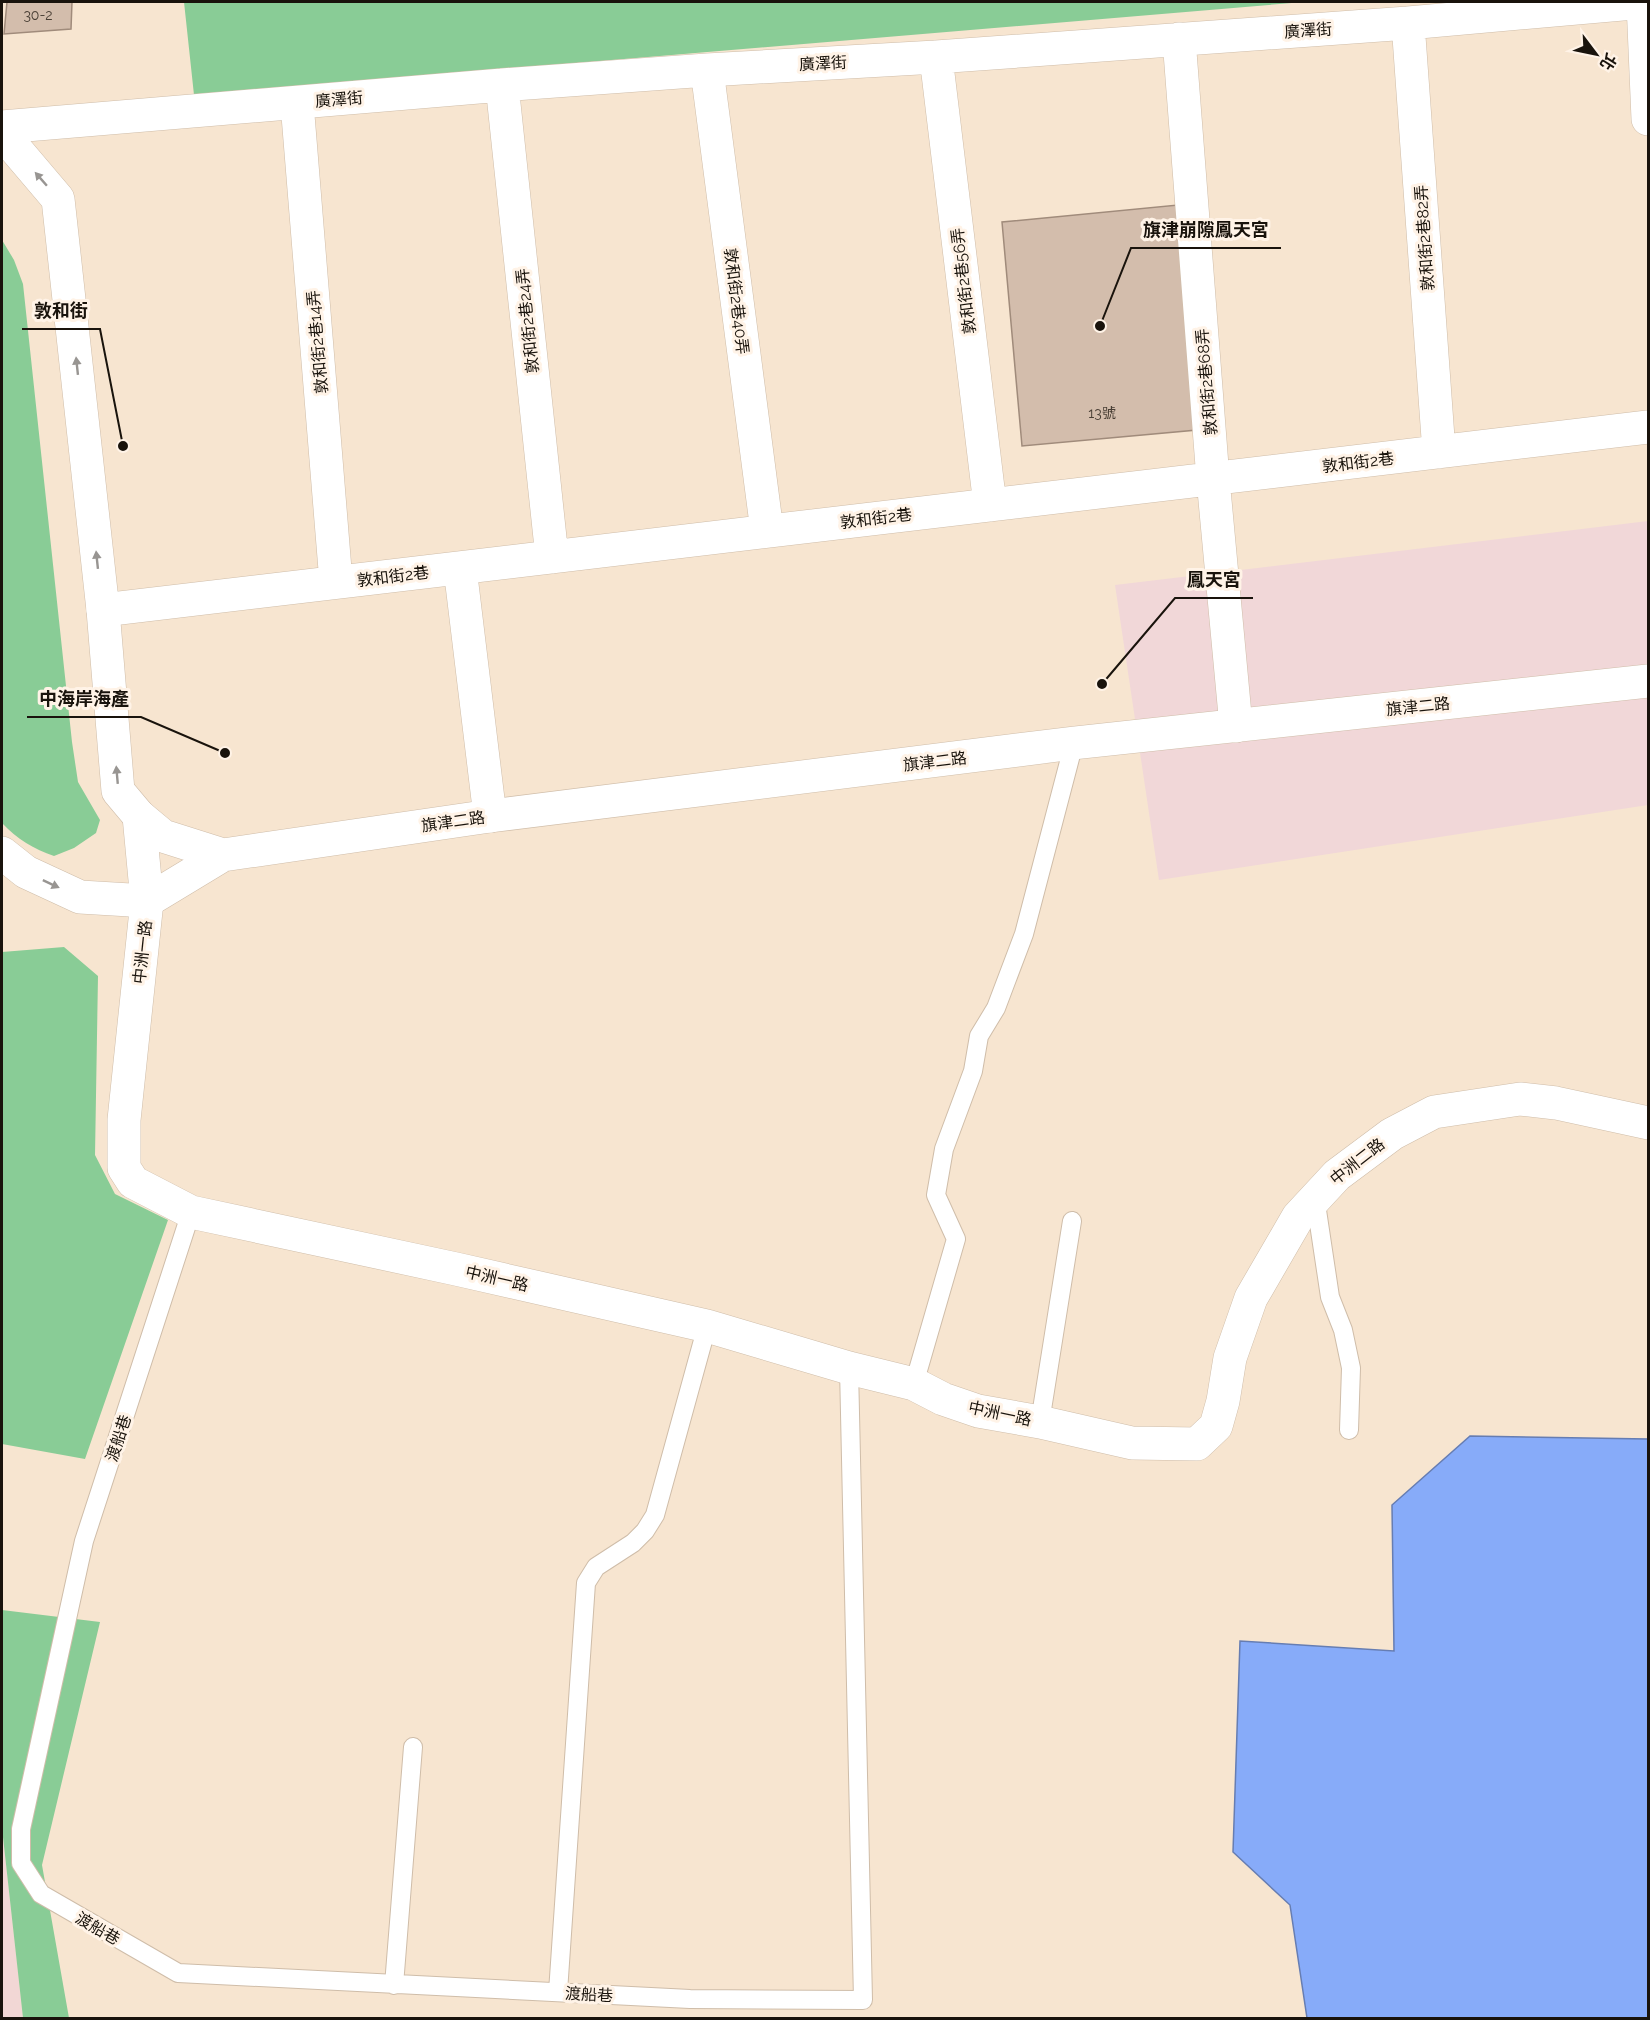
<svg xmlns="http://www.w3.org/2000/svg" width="1650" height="2020" viewBox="0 0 1650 2020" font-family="Raleway,'Noto Sans TC',sans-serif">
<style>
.commercial{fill:#f1d7d8}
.industrial{fill:#f2d7d5}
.green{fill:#89cc96}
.water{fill:#87abf9;stroke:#667db2;stroke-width:1.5}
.building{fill:#d3bdac;stroke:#a08b7b;stroke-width:1.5}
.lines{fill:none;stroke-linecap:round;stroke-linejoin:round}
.lane-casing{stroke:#cfbda9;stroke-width:20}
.street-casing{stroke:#cfbda9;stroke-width:34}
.secondary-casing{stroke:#cfbda9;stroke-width:34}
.lane{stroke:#fff;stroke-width:18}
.street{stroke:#fff;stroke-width:33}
.secondary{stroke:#fff;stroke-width:33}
.oneway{fill:#989592}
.labels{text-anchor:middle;stroke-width:6;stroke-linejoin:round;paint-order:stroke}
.number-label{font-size:14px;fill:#483e34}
.street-label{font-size:16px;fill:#19130c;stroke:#fff3e7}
.leader{fill:none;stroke:#19130c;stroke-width:2}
.callout-dot{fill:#19130c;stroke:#fff3e7;stroke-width:2}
.callout-label{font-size:18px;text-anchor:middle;font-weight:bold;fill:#19130c;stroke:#fff3e7;stroke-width:6;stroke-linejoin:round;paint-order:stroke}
</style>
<rect width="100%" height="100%" fill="#f7e5d0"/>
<path class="commercial" d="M1648,521V805L1159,880L1115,585Z"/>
<path class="industrial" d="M2,1828L23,2018H2Z"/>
<path class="green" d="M184,2H1304L194,95Z
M2,240L14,260L23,284L72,742L78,782L100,820L96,833L74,848L54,856C34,849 17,839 2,823Z
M64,947L98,976L95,1155L115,1194L168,1220L85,1459L2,1444V952Z
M2,1610L100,1622L42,1865L69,2018H23L2,1828Z"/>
<path class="water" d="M1470,1436L1648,1439V2018H1307L1290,1905L1233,1852L1240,1641L1394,1651L1392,1505Z"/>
<path class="building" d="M7,2H72L71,29L4,34Z
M1178,205L1197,430L1022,446L1002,222Z"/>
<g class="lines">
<defs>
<path id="lane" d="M1315,1197L1330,1297L1343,1330L1351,1368L1349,1430
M191,1212L84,1541L21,1829V1863L41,1894L178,1973L690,1999L863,2000L849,1368
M914,1384L956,1239L936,1195L944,1149L973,1071L979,1036L996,1008L1024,934L1074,743
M1040,1422L1072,1221
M394,1985L413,1747
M558,1992L586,1583L596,1567L633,1543L645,1531L655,1515L707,1326"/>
<path id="street" d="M1643,2L1648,119
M1408,23L1439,452
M1179,39L1213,479L1236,726
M936,57L990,505
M707,70L767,531
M502,85L552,557
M297,103L336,582
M2,127L502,85L707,70L936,57L1408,23L1645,2
M460,568L490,816
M103,610L1648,427
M139,816L147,901L124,1120V1168L133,1182L191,1212L456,1269L707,1326L849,1368L914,1384L943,1399L978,1411L1040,1422L1132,1443L1197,1444L1216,1426L1223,1401L1230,1358L1251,1298L1298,1217L1337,1175L1392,1134L1434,1112L1520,1099L1556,1103L1648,1123"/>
<path id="secondary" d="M2,133L58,199L103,610L118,791L139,816L163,836L223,855L490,816L1074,743L1648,681
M2,853L26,872L80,897L147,901L223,855"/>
</defs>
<use href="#lane" class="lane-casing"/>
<use href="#street" class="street-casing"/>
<use href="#secondary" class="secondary-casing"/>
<use href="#lane" class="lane"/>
<use href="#street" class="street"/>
<use href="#secondary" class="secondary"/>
</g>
<defs><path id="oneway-solid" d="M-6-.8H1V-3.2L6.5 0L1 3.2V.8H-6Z" transform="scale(1.5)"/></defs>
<g class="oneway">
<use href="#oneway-solid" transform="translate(41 179) rotate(-131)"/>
<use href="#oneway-solid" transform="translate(77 366) rotate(-96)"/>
<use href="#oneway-solid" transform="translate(97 560) rotate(-96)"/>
<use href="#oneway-solid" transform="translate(117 775) rotate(-95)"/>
<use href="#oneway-solid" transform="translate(51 884) rotate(25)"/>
</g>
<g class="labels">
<g class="number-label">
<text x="38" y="20">30-2</text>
<text x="1102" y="418">13號</text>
</g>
<g class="street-label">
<text transform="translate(1308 30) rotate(-4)" y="6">廣澤街</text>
<text transform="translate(823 63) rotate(-3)" y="6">廣澤街</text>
<text transform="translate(339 99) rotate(-5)" y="6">廣澤街</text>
<text transform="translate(1424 238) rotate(-94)" y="6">敦和街2巷82弄</text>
<text transform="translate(963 281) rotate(-97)" y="6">敦和街2巷56弄</text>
<text transform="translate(737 301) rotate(83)" y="6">敦和街2巷40弄</text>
<text transform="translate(527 321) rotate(-96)" y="6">敦和街2巷24弄</text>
<text transform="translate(317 342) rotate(-95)" y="6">敦和街2巷14弄</text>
<text transform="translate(1206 382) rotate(-95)" y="6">敦和街2巷68弄</text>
<text transform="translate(1358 462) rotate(-7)" y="6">敦和街2巷</text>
<text transform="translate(876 518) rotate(-7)" y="6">敦和街2巷</text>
<text transform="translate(393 576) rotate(-7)" y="6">敦和街2巷</text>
<text transform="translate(1418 706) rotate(-6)" y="6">旗津二路</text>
<text transform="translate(935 761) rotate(-7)" y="6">旗津二路</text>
<text transform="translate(453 821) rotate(-8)" y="6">旗津二路</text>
<text transform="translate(142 952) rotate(-84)" y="6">中洲一路</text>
<text transform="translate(1357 1161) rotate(-38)" y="6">中洲二路</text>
<text transform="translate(497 1278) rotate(13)" y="6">中洲一路</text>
<text transform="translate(1000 1413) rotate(12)" y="6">中洲一路</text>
<text transform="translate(118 1438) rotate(-72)" y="6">渡船巷</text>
<text transform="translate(98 1928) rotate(30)" y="6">渡船巷</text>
<text transform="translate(589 1994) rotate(3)" y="6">渡船巷</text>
</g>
</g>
<path class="leader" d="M1100 326L1131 248H1281M123 446L100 329H22M1102 684L1175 598H1253M225 753L141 717H27"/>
<g class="callout-dot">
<circle cx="1100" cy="326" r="6"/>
<circle cx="123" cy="446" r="6"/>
<circle cx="1102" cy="684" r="6"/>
<circle cx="225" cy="753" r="6"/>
</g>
<g class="callout-label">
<text x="1206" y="236">旗津崩隙鳳天宮</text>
<text x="61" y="317">敦和街</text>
<text x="1214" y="586">鳳天宮</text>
<text x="84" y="705">中海岸海產</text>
</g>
<rect width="1650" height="2020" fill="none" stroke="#19130c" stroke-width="6"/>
<g transform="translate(1596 54) rotate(122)" stroke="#fff3e7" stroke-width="4.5" paint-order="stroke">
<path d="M0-4.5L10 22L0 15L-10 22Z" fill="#19130c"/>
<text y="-9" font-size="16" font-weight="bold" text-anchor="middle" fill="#19130c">北</text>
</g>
</svg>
